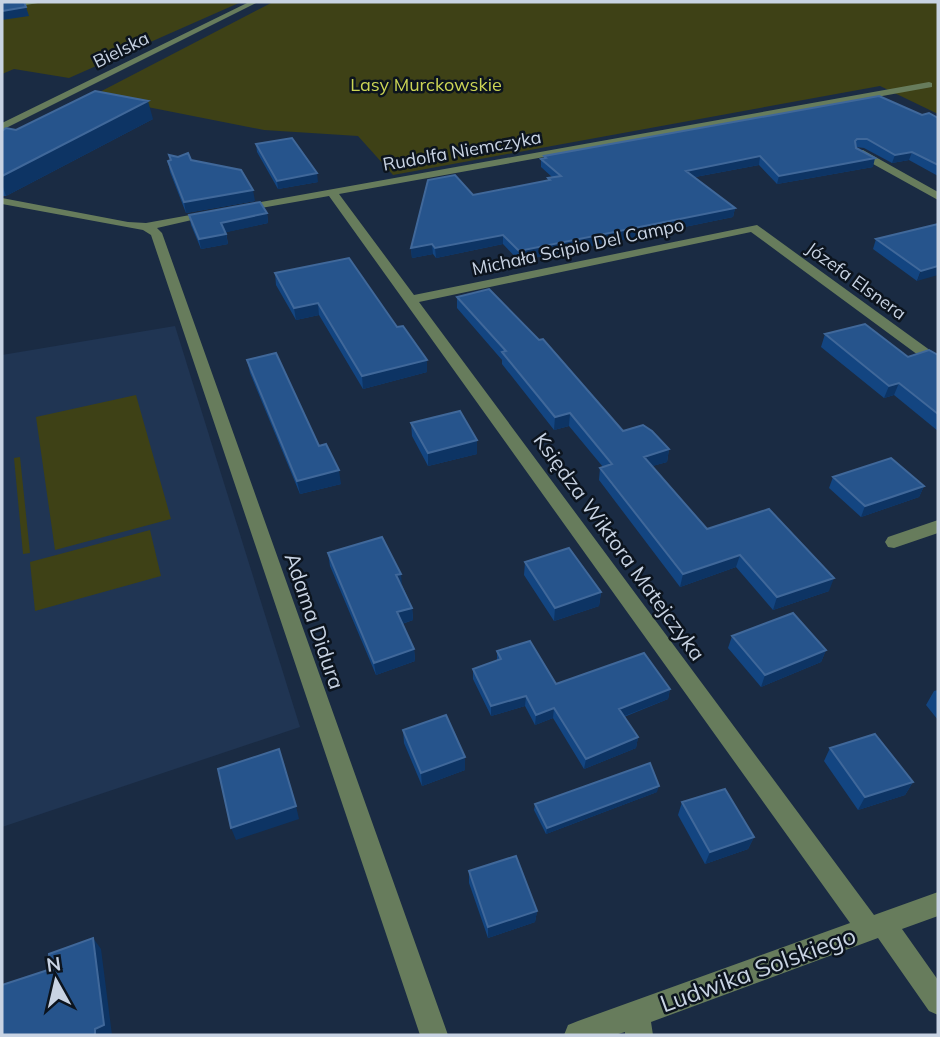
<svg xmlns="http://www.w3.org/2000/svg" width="940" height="1037" viewBox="0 0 940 1037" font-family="Mulish,sans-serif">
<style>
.built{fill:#203553}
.green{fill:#3e4116}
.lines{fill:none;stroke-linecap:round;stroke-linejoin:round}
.minor{fill:#677c5c;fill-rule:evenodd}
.wall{fill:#134581}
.shaded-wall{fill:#0d3464}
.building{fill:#26548c;stroke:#40689a;stroke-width:2}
.labels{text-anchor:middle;stroke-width:5;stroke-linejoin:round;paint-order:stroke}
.far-street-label{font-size:18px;fill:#c8d3e3;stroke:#0c141e}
.far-park-label{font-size:18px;fill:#ccd555;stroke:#0c141e}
.street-label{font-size:21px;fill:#c8d3e3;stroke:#0c141e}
.near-street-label{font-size:24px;fill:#c8d3e3;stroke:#0c141e}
</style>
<rect width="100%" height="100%" fill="#1a2b43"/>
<path class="built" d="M175,326L300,727L2,827V355Z"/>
<path class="green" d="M40,2H241L69,78L14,69L2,74V7Z
M273,2H938V114L880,86L393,175L358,136L264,130L92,96Z
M136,395L171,519L55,550L36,417Z
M20,457L30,553L23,554L14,458Z
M150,530L161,576L35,611L30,562Z"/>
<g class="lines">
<path class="minor" d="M25,2H44L2,9V5Z
M249,2H258L2,130V123Z
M929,82L932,83V87L339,194L414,295L757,225L938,356V367L933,366L751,232L419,302L874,915L938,892V916L902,929L938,980V1015L929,1011L878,938L651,1022L653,1035H625V1032L615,1035H564L568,1025L578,1021L850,923L329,196L239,212L233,209L239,206Z
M855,150H863L938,192V200L855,154Z
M2,198L128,222L146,223L212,211L218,214L157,228L162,233L448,1035H420L151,235L143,230L2,204Z
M938,520V533L894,548L888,547L885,542L888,537Z"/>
</g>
<path class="wall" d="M922,115L938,118V176L909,160L892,163L864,148L856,147L873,167L777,184L759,165L695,177L735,208L733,217L519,261L503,244L436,258L433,254L412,258L411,248L473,195L548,181V178L552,177L541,167V159L544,158V156Z
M153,119L6,196H2V131Z
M256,144L318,182L278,189L257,152Z
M169,155L191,160L255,201L186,213L170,172L168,161L170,160Z
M267,213L268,223L226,232L228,244L201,249L191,225L189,215Z
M938,224L917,281L873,249L876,239Z
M275,273L427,372L363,389L319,315L296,320L276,285Z
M457,297L623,431L669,449L667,462L652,466L707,529L829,591L773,610L736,567L680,587L599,480L600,468L603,467L569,426L554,430L502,364V360L457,308Z
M825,334L908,357L938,355V431L894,395L884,398L821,347Z
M247,360L319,446L341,484L300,494L250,373Z
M411,423L477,454L428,466L412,436Z
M833,477L924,486L919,497L861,517L829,488Z
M328,553L402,585L412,608L413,620L402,624L414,649L415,661L376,675L330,566Z
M525,562L601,592L599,606L554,621L524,575Z
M732,636L826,650L821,662L761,687L728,648Z
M497,651L556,684L670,689L668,699L624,717L638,737L636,748L584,769L553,718L535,725L525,706L491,716L473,679V669L497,661Z
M938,690V720L926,705L934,691Z
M403,730L465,757V770L422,786L404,743Z
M830,748L913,782L905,795L858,810L824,761Z
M657,792L546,834L534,810L535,804Z
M682,802L754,837L748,849L705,864L678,815Z
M469,871L537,911L535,922L488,938L469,883Z"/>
<path class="shaded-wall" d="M26,7L29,16L2,20V11Z
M148,101L153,119L6,196L2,184V176Z
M912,152L909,160L892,163L895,155Z
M760,156L759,165L684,179L686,171Z
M875,158L873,167L777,184L779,176Z
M317,173L318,182L278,189L277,181Z
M253,190L255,201L186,213L184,202Z
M735,208L733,217L519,261V251Z
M267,213L268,223L223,233L221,223Z
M226,234L228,244L201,249L199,239Z
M503,235V244L436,258L435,248Z
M432,244L433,254L412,258L411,248Z
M938,266V275L917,281L921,271Z
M318,303L319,315L296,320L294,308Z
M427,360V372L363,389L362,376Z
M899,383L894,395L884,398L889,386Z
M570,413L569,426L554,430L555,417Z
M477,440V454L428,466V453Z
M669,449L667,462L642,469L644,457Z
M339,470L341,484L300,494L297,481Z
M924,486L919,497L861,517L865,506Z
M740,555L736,567L680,587L683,574Z
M401,574L402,586L396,575Z
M834,578L829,591L773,610L777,597Z
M601,592L599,606L554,621L555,608Z
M412,608L413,620L398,625L397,612Z
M414,649L415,661L376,675L374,663Z
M826,650L821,662L761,687L765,675Z
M670,689L668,699L617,719L619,709Z
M526,696L525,706L491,716V706Z
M554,708L553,718L535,725L536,715Z
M638,737L636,748L584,769L586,759Z
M465,757V770L422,786L421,773Z
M913,782L905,795L858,810L865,797Z
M659,786L657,792L546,834L547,828Z
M296,806L299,819L236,840L231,828Z
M754,837L748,849L705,864L710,852Z
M537,911L535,922L488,938V927Z
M93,938L101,949L112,1035H95Z"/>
<path class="building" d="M7,2H24L26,7L2,11V3Z
M95,91L148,101L2,176V131L6,128L16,130Z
M879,96L922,115L929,113L938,118V165L912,152L895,155L867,139H857L855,141L856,148L875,158L779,176L760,156L686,171L735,208L519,251L503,235L435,248L432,244L411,248L428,180L455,175L473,195L550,180L548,178L561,176L541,159L546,158L544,156Z
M292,138L317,173L277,181L256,144Z
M188,153L191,160L241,170L253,190L184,202L168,161L171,160L169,155L178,157Z
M260,202L267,213L221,223L226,234L199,239L189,215Z
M938,224V266L921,271L876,239Z
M349,258L397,327L403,326L427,360L362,376L318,303L294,308L275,273Z
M489,289L539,340L543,339L623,431L643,425L652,431L669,449L644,457L707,529L769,509L834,578L777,597L740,555L683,574L600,468L612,464L570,413L555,417L502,352L506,351L457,297Z
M865,324L908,357L929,350L938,355V414L899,383L889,386L825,334Z
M276,353L319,446L326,444L339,470L297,481L247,360Z
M460,411L477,440L428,453L411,423Z
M891,458L924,486L865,506L833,477Z
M382,537L401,574L396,575L412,608L397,612L414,649L374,663L328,553Z
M569,548L601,592L555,608L525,562Z
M793,613L826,650L765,675L732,636Z
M530,641L556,684L644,653L670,689L619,709L638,737L586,759L554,708L536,715L526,696L491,706L473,669L501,659L497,651Z
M446,715L465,757L421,773L403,730Z
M875,734L913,782L865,797L830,748Z
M279,749L296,806L231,828L218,769Z
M650,763L659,786L547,828L535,804Z
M725,789L754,837L710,852L682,802Z
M516,856L537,911L488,927L469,871Z
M93,938L104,1025L95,1029V1035H2V985L51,969L49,954Z"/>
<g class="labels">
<g class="far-street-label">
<text transform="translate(121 50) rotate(-26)" y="6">Bielska</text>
<text transform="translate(462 151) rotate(-10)" y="6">Rudolfa Niemczyka</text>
<text transform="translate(578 247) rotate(-12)" y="6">Michała Scipio Del Campo</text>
<text transform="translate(856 281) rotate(36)" y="6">Józefa Elsnera</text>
</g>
<g class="far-park-label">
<text x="426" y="91">Lasy Murckowskie</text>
</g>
<g class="street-label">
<text transform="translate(619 547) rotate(54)" y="7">Księdza Wiktora Matejczyka</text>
<text transform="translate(314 621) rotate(71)" y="7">Adama Didura</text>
</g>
<g class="near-street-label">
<text transform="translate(758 970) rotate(-20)" y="8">Ludwika Solskiego</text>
</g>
</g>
<rect width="940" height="1037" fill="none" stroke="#c8d3e3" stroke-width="7"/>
<g transform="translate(56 981) rotate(352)" stroke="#0c141e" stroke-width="5" paint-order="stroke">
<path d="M0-5L12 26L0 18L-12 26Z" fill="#c8d3e3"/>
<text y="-10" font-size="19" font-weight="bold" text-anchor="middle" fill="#c8d3e3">N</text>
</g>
</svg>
